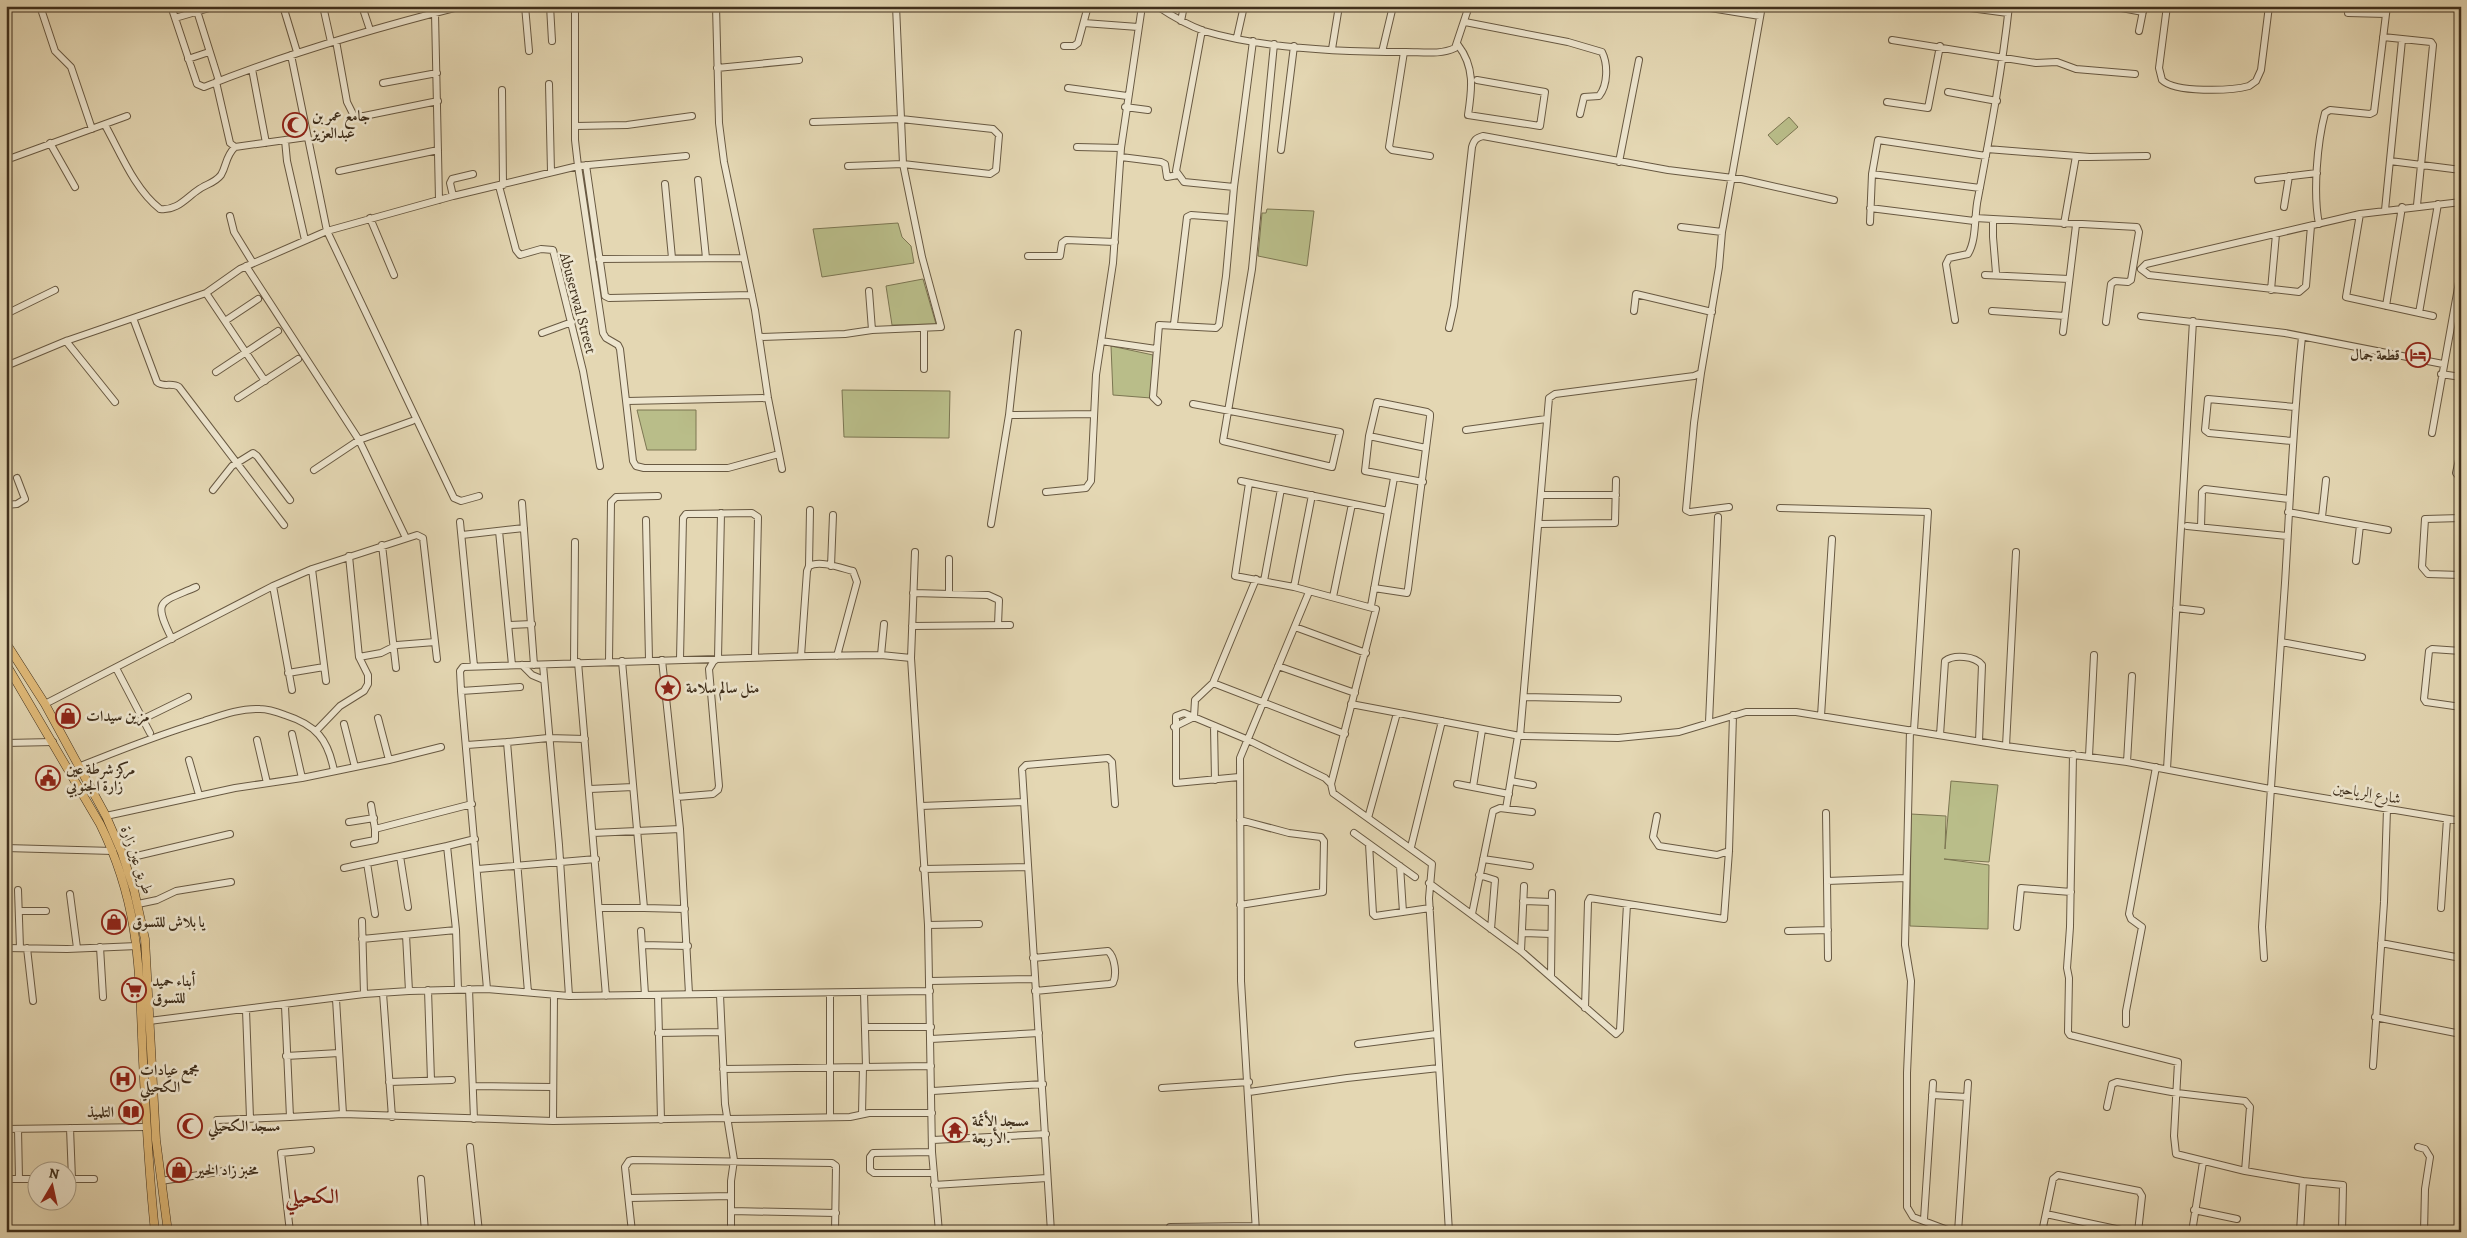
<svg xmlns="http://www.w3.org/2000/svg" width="2467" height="1238" viewBox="0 0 2467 1238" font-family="Alegreya,Amiri,serif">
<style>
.green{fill:#b9bd89;stroke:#7c7652}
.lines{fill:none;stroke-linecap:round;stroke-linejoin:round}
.minor-casing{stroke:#685942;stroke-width:8}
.major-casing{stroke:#3f2f1c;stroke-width:9}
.minor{stroke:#ede5ce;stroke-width:6}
.major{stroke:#e2bc7a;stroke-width:8}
.labels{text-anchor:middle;stroke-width:5;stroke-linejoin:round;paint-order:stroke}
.poi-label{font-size:15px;font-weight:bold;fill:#3f2f1c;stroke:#ede5ce;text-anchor:start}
.street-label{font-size:15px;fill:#3f2f1c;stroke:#ede5ce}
.district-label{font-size:20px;font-weight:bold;fill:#7a1f14;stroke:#ede5ce}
</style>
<rect width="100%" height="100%" fill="#e4d7b3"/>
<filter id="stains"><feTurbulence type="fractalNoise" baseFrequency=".004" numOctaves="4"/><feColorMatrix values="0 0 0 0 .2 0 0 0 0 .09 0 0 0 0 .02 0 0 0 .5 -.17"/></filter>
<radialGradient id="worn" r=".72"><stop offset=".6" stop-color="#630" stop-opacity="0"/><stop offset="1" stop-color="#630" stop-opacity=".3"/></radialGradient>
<path class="green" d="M1789,117L1798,127L1777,145L1768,135Z
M1267,209L1314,211L1307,266L1258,256L1262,213H1266Z
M898,223L902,237L911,246L914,263L822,277L813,229Z
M923,279L936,324L892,325L886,286Z
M1111,346L1153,355L1151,398L1113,395Z
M842,390L950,391L949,438L844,437Z
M637,410H696V450H647Z
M1951,781L1998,785L1989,862L1944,859L1989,865L1988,929L1910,926L1911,814L1946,816L1945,849Z"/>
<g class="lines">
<defs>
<path id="minor" d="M40,6L55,51L71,67L92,129
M171,6L197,84L204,87C288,53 375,28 462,6
M283,6L297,52
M323,6L331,42
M362,6L370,30
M525,6L529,51
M550,6L552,41
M575,6V140L578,166L603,333L606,338L618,345L620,349L633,461L636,466L644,468H728L779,454
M716,6L719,123L724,162L755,310L768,398L782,469
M1157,6C1172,16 1187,25 1204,31C1264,49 1344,52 1406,52C1422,52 1441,55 1455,48L1469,6
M1698,6L1760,16
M1955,6L2008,13
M2111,6L2143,12
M2167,6L2159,68L2162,80C2175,93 2231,91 2249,86L2256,81L2261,70L2269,6
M197,11L219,81
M435,13L439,200
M2348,13L2386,14
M175,18L216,6
M1181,21L1184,6
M1465,22L1568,42L1602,52C1608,64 1608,85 1599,96L1584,97L1580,114
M1084,23L1138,27
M1202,30L1176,171L1184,182L1234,187
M2139,31L2144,6
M1237,37L1244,6
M2383,37L2431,42L2433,45L2417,205
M1892,40L2036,63L2057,62L2076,69L2135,74
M336,41L347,102L354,116H364L438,101
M1458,45C1475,67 1472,89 1468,115L1540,126L1545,92L1477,80
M1064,46H1074L1078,43L1088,6
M1332,49L1339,6
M1382,52L1393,6
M1404,52L1389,147L1392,150L1430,156
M291,55L327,231L454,498L461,501L479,496
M188,59L209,52
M717,68L799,60
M252,69L266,143
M216,82L230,143L235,147L307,137
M383,83L437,73
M549,84L551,172
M1068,88L1127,96
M502,90L503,185
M1948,92L1997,101
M1887,102L1928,108L1940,46
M1125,107L1148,110
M813,122L901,119L993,129L999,135L996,170L990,174L903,164L848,166
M105,125C120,152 135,190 160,209C177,211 186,198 198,190C206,184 215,183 221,175C227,165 225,157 235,147
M576,126L627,125L692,116
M285,140L287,161L305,240
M50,143L75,187
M1077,147L1121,148
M1987,149L2090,157L2147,156
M1281,150L1294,46
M1121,157L1161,162L1165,164L1167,177L1178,175
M6,160L127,116
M2390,161L2461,170
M1619,162L1639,60
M586,165L605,296L609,298L752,295
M339,171L438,150
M1872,174L1980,188
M698,180L706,258
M2258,180L2317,173
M665,184L672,258
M499,186L516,250L520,255L541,249L553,250L583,371L600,466
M453,196L450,183L452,179L473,174
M2284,207L2289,176
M1870,208L1974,221
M2385,210L2402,40
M2360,214L2346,297L2433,316
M230,216L234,232L253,263
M370,218L394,275
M1975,218L2137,227L2139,232L2131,280L2128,282L2115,281L2111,284L2106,322
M1993,220V237L1996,273
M1870,222L1872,174L1878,140L1986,156
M2064,224L2076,156
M2319,224C2313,194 2317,143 2325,113L2330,110L2370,114L2374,112L2387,6
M2311,226L2306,286L2299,292L2149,275L2141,269L2146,264L2360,214L2461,202
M1681,227L1722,232
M1028,256H1060L1062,243L1066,240L1115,242
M599,259L743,258
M246,266L359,440L406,538
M1985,275L2069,279
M2271,290L2276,234
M869,291L872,330L941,327L922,257L903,164L896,6
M206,293L265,381
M2386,306L2402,207
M1634,311L1636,294L1712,312
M1992,311L2065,316
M2419,313L2438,204
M6,314L55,290
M2141,316L2285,333L2443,364
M133,318L157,382C163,388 172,382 179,387L284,525
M1955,320L1946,264L1949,258L1968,254C1977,239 1974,215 1978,198C1990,134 2002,71 2009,6
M225,321L258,299
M1174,324L1187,217L1191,215L1231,218
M1449,328L1454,306L1472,147C1474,140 1476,138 1483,136L1668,170L1741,179L1834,200
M2063,332L2076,225
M542,333L572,322
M760,337L845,334L872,330
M66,341L115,402
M1101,341L1156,349
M6,366L66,341L206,293L240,269L327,231L453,196L578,166L686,156
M924,369V328
M216,372L278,331
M1701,373L1694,423L1686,510L1690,512L1729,507
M2441,374L2461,377
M238,398L298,359
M627,401L768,398
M1158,402L1153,397L1159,325L1216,328L1219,325L1226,276L1234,187L1253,41
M1193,404L1340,432L1332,467L1223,441L1252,269L1274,44
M1009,415L1018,333
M1466,430L1546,419
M2432,433L2461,271
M1369,436L1426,448
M2292,441L2209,433L2205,430L2208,399L2295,407
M2461,451L2456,473L2461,479
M314,470L359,440L412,421
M1241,481L1388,511
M1249,483L1235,576L1294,587L1376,609L1331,784
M213,490L232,466L253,453L257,456L290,500
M1046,492L1086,488L1091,481L1096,375L1113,263L1121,148L1142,6
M1541,495H1616
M522,503L534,665
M6,505L17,504L25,499L17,478
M1780,508L1928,512L1914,730
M2288,512L2388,530
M2322,517L2326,480
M2461,518L2425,519L2422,567L2428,574L2461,575
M646,520L649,660
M460,522L474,666
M991,524L1009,415L1094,414
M1540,524L1615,523L1616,480
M2187,526L2287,536
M2201,527L2202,492L2205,489L2289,499
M499,531L512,665
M462,535L524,528
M382,545L396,668
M949,559V594
M2356,561L2360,525
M809,566C820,560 841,568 853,571L857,582L837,656
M831,566L833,515
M312,569L326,681
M1256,579L1213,683L1345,734
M1264,581L1281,489
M273,586L292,690
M1294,587L1312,495
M1374,588L1407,593L1408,589L1430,417V414L1427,412L1377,402L1369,436L1365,471L1423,482
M913,593L988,595L999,600L998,625
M1333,597L1352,504
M1371,606L1394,478
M2176,608L2201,611
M510,625L532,624
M912,626L1010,625
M1295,627L1366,653
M172,639C152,599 160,603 196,587
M2281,642L2362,657
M2461,651L2432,649L2429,651L2424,699L2426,702L2461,707
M881,655L884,624
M801,656L807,571L809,566L810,510
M359,657L381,653L397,645L435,642
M911,658L915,552
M680,659L683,518L686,514L752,513L758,517L755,657
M662,660L680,829L689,994
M609,661L611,502L616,497L658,496
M578,662L606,996
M574,663L575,542
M522,665L532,675L544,680
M543,665L559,845L569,996
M1278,666L1355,693
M116,668L150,733
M288,673L324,667
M461,691L520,687
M1524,697L1618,699
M45,704L273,586L312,569L417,535L423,538L437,659
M1351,704L1520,736L1618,738L1679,732L1746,712H1796L2006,746L2127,762L2270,789L2461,821
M1821,716L1832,539
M1194,717L1195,700L1213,683
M378,718L389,760
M143,719L188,697
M1709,722L1718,517
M344,724L355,767
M1214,726L1215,780
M1174,727L1194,717
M1910,730L1905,945L1911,981L1907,1073V1207L1913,1217L1953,1232
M316,731L340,706L364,691L368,684V675L359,657L349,556
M292,734L302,778
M1940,735L1945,661C1954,654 1975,656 1982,665L1979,741
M1520,736L1549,398L1555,394L1694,376L1701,373L1719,267L1722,232L1762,6
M257,740L267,783
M6,743L53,742
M467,745L507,742
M2006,746L2016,552
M2073,754L2070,927L2067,968L2069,978L2068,1032L2070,1035L2178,1062L2174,1136L2176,1154L2245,1171L2303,1181
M2089,756L2094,655
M189,760L199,795
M2127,762L2132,676
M78,767C120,750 161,734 204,721C222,715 241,708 260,709C269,709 277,712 285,715C316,725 328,739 334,771
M2167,769L2193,321
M1239,777L1176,783V716L1184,713L1246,739L1325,778L1331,784L1333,793L1432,864L1429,898L1449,1232
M1511,781L1533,785
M1457,784L1509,794
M1473,787L1482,730
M590,789L633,787
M677,797L713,794L718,790L719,786L709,669L713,662L718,658L721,513
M371,805L375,829L472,804
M921,806L1024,802
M1506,809L1518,736
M1826,813L1827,881L1906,878
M106,816L235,788L302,778L389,760L441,747
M1657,816L1653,837L1659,846L1717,855L1729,851
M1368,818L1397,713
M1240,820L1289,833L1321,837L1324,841L1323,892L1240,905
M349,822L374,818
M593,833L680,829
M1354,833L1415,877
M354,844L375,840V829
M1369,844L1373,914L1375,916L1430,908
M447,846L475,839
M1411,847L1442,721
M6,848L113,851
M400,856L408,907
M124,859L230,834
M1483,859L1530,866
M367,863L375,914
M1400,866L1403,912
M344,868L447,846L456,930L458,989
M478,869L596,859
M923,869L1027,867
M1479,875L1495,880L1491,929
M1827,881L1828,958
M1429,883L1521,951L1616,1034L1620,1030L1627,904
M18,890L20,948
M70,894L77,948
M1523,901L1551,902
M138,904L157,900L176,891L231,882
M600,908H644L622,661
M644,908L685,909
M2441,908L2447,819
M19,911H46
M1472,914L1493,811L1500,808L1532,812
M362,921L364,994
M928,925L979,924
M2017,927L2021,888L2071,892
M641,931L645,995
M1788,931L1828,930
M1522,933L1551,934
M406,935L409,991
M362,939L456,930
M2381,943L2461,958
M642,945L688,946
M100,947L103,997
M6,948L67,949L137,946
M27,948L33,1001
M1521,951L1524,886
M1033,958L1108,951C1115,957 1117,975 1113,983L1109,984L1035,991
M2264,958L2262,927C2269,812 2277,698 2285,583C2290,501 2293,419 2302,337
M1551,977L1552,893
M930,981L1034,979
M469,989L474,1119
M487,989L461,691L460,671L463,667L810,656L881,655L911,658L928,925L932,1152L939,1232H866
M428,990L431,1080
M528,992L507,742L548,738L585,739
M864,992L866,1067
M383,993L392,1117
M830,993V1117
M658,995L661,1120
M720,995L725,1104L734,1160L731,1181V1232
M336,999L343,1114
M285,1006L290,1117L343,1114L553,1121L727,1118
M1585,1008L1588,902L1590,898L1724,919L1729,851L1733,715
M246,1010L250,1118
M2375,1017L2461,1034
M149,1021L364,994L409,991L487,989L569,996L930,991
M2126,1024V1011L2142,927L2131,919L2129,914L2156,767
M865,1027H931
M658,1033L721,1032
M931,1039L1039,1033
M1358,1044L1436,1034
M286,1056L339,1053
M2373,1066L2384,902L2387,809
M723,1069L931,1066
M389,1082L452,1080
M474,1086L553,1087
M1162,1088L1249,1082
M933,1091L1043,1084
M1249,1092L1347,1078L1439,1068
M1932,1095L1967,1097
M2107,1107L2112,1084L2117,1082L2177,1093L2245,1101L2250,1107L2245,1171
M862,1114L863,1067
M727,1119L850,1117L869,1113H932
M217,1120L290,1117
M553,1121L554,995
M70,1128L72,1179
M6,1129L146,1127
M18,1129L19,1179
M933,1140L1046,1134
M470,1147L479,1232
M2418,1147L2425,1149L2430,1157L2425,1189L2424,1232
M932,1152L873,1153L870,1157V1170L874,1173H934
M6,1179H38
M69,1179H94
M421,1179L425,1232
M161,1181L230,1170
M934,1185L1047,1178
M629,1198L731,1196
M2194,1210L2237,1219
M731,1211L836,1213
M2046,1214L2130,1232
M1924,1219L1933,1083
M1170,1227L1255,1226
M290,1232L281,1153L311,1150
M632,1232L625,1167L629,1161L633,1160L832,1163L836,1166L835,1232
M1051,1232L1022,769L1026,765L1108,758L1112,762L1115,804
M1256,1232L1241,981L1240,758L1309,592
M1958,1232L1968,1083
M2042,1232L2053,1179L2058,1175L2139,1191L2142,1196L2138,1232
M2192,1232L2203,1162
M2300,1232L2303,1181L2343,1185L2342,1232"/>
<path id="major" d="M6,643L45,704L106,816L122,853L134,890L145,939L156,1140L168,1232
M6,664L100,824C141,907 139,972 143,1061C146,1118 149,1175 155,1232"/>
</defs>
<use href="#minor" class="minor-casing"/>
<use href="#major" class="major-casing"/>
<use href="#minor" class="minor"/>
<use href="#major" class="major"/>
</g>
<defs>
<symbol id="mosque-ring" viewBox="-11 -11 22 22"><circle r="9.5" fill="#ede5ce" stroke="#8f2418" stroke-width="1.5"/><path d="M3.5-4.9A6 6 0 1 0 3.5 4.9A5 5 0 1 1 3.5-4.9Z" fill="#8f2418"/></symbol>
<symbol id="hotel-ring" viewBox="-11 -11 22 22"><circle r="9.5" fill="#ede5ce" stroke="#8f2418" stroke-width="1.5"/><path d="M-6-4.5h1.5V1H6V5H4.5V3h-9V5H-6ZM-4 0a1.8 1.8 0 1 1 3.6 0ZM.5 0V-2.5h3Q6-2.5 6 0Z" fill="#8f2418"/></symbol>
<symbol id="sight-ring" viewBox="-11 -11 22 22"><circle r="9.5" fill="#ede5ce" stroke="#8f2418" stroke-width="1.5"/><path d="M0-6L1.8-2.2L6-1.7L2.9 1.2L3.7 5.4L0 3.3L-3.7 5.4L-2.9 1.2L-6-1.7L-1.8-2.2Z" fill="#8f2418"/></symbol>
<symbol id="shop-ring" viewBox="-11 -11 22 22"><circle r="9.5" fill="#ede5ce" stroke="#8f2418" stroke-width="1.5"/><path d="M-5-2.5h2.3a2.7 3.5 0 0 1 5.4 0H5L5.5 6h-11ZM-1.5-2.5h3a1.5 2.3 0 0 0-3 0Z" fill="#8f2418"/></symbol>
<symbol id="civic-ring" viewBox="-11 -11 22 22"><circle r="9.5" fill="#ede5ce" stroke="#8f2418" stroke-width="1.5"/><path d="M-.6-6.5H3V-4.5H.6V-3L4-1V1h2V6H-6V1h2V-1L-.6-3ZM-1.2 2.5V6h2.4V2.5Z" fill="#8f2418"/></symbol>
<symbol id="supermarket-ring" viewBox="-11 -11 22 22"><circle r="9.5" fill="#ede5ce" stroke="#8f2418" stroke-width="1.5"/><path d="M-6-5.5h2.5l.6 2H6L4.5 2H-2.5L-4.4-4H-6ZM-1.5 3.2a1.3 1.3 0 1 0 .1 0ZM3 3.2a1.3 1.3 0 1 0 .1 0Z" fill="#8f2418"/></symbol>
<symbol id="hospital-ring" viewBox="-11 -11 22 22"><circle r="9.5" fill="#ede5ce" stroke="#8f2418" stroke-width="1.5"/><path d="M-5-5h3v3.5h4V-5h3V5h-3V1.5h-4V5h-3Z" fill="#8f2418"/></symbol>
<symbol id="library-ring" viewBox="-11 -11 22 22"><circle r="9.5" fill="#ede5ce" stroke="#8f2418" stroke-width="1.5"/><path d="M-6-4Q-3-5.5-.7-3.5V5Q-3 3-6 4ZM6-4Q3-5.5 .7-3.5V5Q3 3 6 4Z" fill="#8f2418"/></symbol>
<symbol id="temple-ring" viewBox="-11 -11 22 22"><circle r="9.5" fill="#ede5ce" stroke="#8f2418" stroke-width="1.5"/><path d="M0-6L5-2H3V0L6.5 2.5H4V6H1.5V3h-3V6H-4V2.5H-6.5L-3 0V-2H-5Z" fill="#8f2418"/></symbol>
</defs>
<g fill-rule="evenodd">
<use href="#mosque-ring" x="281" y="111" width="28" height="28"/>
<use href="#hotel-ring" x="2404" y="341" width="28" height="28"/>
<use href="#sight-ring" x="654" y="674" width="28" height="28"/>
<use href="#shop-ring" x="54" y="702" width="28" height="28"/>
<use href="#civic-ring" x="34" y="764" width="28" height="28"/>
<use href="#shop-ring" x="100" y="908" width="28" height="28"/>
<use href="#supermarket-ring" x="120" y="976" width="28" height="28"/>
<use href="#hospital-ring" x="109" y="1065" width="28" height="28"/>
<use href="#library-ring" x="117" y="1098" width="28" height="28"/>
<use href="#mosque-ring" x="176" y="1112" width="28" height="28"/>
<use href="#temple-ring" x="941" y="1116" width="28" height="28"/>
<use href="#shop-ring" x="165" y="1156" width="28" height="28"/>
</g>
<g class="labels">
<g class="poi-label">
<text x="312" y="121">جامع عمر بن<tspan x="312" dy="17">عبدالعزيز</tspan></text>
<text x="2400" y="360" text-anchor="end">قطعة جمال</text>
<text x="686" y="693">منل سالم سلامة</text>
<text x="86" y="721">مزين سيدات</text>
<text x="66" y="774">مركز شرطة عين<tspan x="66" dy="17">زارة الجنوبي</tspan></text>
<text x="132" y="927">يا بلاش للتسوق</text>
<text x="152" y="986">أبناء حميد<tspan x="152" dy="17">للتسوق</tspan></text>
<text x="140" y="1075">مجمع عيادات<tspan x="140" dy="17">الكحيلي</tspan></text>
<text x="114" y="1117" text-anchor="end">التلميذ</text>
<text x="972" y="1126">مسجد الأئمة<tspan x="972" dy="17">الأربعة.</tspan></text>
<text x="208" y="1131">مسجد الكحيلي</text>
<text x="196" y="1175">مخبز زاد الخير</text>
</g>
<g class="street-label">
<text transform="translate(578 303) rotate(75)" y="5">Abuserwal Street</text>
<text transform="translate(2367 793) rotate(10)" y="5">شارع الرياحين</text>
<text transform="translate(137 860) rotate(71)" y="5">طريق عين زارة</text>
</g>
<g class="district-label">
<text x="312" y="1203">الكحيلي</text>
</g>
</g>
<rect width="2467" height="1238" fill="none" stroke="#e4d7b3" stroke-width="25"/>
<rect x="8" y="8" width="2452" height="1223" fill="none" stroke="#3f2f1c" stroke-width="2.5"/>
<rect x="12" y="12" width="2442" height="1213" fill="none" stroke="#3f2f1c"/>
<g transform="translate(52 1186) rotate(9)"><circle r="24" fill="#ede5ce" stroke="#a79c87"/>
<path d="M0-4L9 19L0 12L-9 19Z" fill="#8f2418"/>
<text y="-8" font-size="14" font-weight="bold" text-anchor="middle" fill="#3f2f1c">N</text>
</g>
<rect width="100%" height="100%" filter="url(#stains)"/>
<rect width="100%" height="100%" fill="url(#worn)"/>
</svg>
